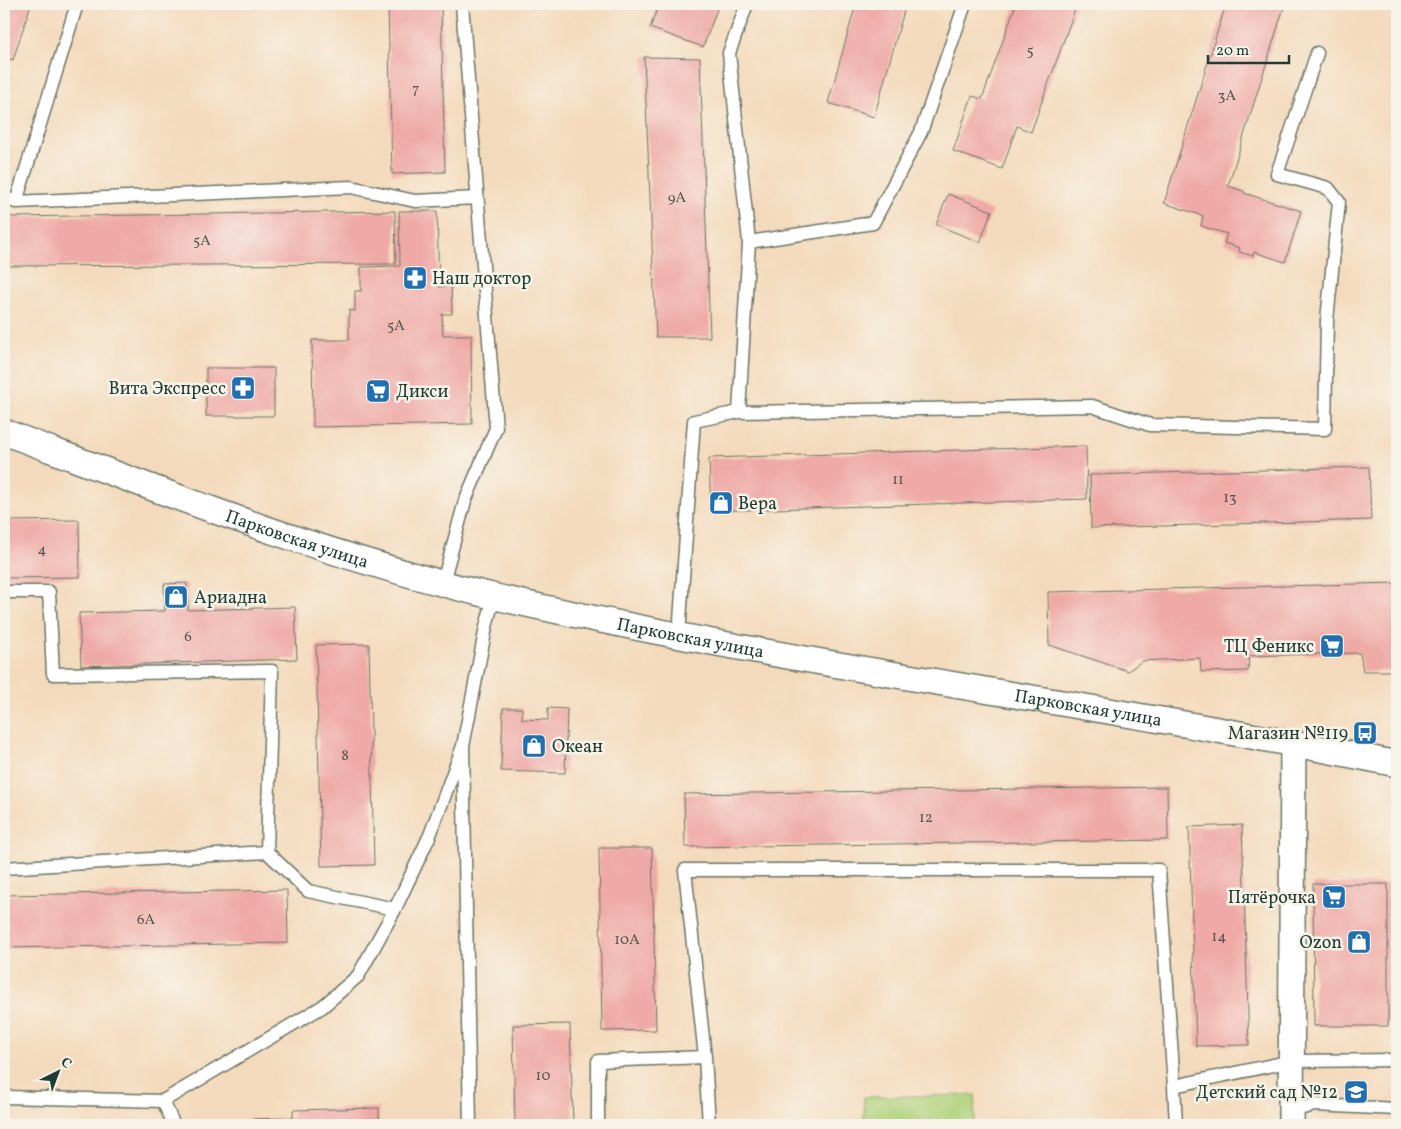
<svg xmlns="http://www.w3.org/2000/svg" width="1401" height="1129" viewBox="0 0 1401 1129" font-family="Vollkorn,serif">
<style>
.green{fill:#afd179;stroke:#678756}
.building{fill:#efa9a6}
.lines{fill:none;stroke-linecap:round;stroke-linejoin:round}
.lane-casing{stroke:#6a7464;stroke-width:15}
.street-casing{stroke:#6a7464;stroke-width:28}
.lane{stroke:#fff;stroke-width:12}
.street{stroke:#fff;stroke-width:25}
.labels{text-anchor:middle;stroke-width:5;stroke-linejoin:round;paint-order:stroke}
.number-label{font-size:15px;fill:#535850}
.poi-label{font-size:18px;fill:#1f3d34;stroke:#f7f3e8;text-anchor:end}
.street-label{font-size:18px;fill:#1f3d34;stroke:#f7f3e8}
</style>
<rect width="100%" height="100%" fill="#f7f3e8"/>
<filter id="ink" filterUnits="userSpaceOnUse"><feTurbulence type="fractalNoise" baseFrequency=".02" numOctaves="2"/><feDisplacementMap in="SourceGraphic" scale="10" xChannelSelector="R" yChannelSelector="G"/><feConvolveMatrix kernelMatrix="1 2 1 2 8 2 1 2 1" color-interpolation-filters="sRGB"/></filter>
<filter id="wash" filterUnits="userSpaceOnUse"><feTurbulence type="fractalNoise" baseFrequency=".0096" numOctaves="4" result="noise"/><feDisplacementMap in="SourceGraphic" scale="20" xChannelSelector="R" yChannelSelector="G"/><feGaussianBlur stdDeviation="1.12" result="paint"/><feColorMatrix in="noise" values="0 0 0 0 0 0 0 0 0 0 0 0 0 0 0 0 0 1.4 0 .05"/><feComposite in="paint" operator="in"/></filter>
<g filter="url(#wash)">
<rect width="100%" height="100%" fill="#f4dabc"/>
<path class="green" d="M975,1095L974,1125H864V1097Z"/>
<g id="blocks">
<path class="building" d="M4,4H31L13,60L4,57Z
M388,4H441L445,172L392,174Z
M659,4H719L703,47L650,28Z
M856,4H906L874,117L828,103Z
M1016,4H1077L1031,132L1017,126L1002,169L953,151L972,96L982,99Z
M1226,4H1285L1228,186L1244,191V193L1301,211L1285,262L1254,252L1253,256L1239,252L1240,248L1224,243L1227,234L1201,226L1203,216L1164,203Z
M644,57L700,58L710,337H656Z
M948,194L992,211L980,242L936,225Z
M395,211L396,264L4,266V213L13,217Z
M399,211H437L439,287L451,286L452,314H442L443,335H471L472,424L313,427L312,340H349V310L355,311V291H361V267L400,266Z
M206,368H274V416H206Z
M1086,446L1087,499L711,511L709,458Z
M1369,467L1371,520L1091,528L1090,475Z
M79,520L80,577L4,578V521Z
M187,583L188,610L295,607L297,659L81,666L79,613L165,611L164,584Z
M1397,583V671H1363L1360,653L1249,656L1248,671L1201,672L1200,658L1142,661L1128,671L1049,645L1048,592Z
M369,644L374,865L321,866L316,645Z
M503,708H522V719L548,720V708L567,709L565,773L501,771Z
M1167,787L1168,840L685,847L684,794Z
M1242,825L1249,1045L1196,1046L1189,827Z
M599,848H652L656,1030L602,1031Z
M1313,884H1388V1026H1314Z
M287,890L288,943L4,948V895Z
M570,1024L573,1125H515L513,1025Z
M379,1108V1125H252V1119L293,1118V1110Z"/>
</g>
</g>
<g filter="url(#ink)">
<use href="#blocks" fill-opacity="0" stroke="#6a7464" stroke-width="1"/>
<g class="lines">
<defs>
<path id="lane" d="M4,198L16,202L351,187L415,201L477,198
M16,202L77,4
M749,242L873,223L921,132L965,4
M739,412L749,242L729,53L747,4
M443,582L465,501L496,428L462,4
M4,592H49L53,674L272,671L267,852L308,891L395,909
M679,635L694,421L739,412L1092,406L1150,425L1325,429L1327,320L1339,202L1328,188L1277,174L1317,53
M4,868L267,852
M705,1057L709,1125
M1174,1086L1176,1125
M4,1097L163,1101L322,1007L358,976L395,909L430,835L463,746
M163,1101L174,1125
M1291,1111L1315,1105L1397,1109
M470,1125L463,746L486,627L494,596
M598,1125V1061L705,1057L685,870H1159L1174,1086L1292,1061L1397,1060"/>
<g id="street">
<path id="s1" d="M4,432C166,493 327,557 496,597C794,666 1098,703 1397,764"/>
<path d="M1291,1125L1293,743"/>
</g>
</defs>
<use href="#lane" class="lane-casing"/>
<use href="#street" class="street-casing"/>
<use href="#lane" class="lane"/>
<use href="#street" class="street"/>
</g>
</g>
<defs>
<symbol id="pharmacy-square" viewBox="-11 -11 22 22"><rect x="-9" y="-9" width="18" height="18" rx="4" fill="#1f6fb2" stroke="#f7f3e8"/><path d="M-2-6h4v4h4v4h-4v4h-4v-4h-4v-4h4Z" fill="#fff"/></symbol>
<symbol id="supermarket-square" viewBox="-11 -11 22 22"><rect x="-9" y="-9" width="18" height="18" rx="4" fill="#1f6fb2" stroke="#f7f3e8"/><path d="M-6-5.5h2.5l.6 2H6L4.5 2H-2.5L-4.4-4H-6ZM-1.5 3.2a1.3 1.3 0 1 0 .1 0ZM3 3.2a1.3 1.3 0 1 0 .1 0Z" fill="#fff"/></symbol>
<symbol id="shop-square" viewBox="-11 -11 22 22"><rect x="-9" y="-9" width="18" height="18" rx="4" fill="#1f6fb2" stroke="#f7f3e8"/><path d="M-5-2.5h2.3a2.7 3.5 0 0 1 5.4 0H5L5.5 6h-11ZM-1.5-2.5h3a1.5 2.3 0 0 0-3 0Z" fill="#fff"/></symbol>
<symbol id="bus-square" viewBox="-11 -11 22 22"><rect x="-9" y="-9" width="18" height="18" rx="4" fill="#1f6fb2" stroke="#f7f3e8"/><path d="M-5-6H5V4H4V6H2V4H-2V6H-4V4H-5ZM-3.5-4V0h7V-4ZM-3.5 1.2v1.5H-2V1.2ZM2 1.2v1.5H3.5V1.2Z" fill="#fff"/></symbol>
<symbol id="school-square" viewBox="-11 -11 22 22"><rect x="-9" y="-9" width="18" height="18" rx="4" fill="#1f6fb2" stroke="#f7f3e8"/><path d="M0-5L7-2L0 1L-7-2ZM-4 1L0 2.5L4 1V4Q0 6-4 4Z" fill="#fff"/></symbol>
</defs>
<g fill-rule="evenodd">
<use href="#pharmacy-square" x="401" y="264" width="28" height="28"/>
<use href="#pharmacy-square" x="229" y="374" width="28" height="28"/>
<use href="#supermarket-square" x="364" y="377" width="28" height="28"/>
<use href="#shop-square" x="707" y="489" width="28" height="28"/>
<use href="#shop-square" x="162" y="583" width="28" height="28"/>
<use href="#supermarket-square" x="1318" y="632" width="28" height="28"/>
<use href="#bus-square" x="1351" y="719" width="28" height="28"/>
<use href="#shop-square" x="520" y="732" width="28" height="28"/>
<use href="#supermarket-square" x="1320" y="883" width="28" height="28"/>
<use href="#shop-square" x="1345" y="928" width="28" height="28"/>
<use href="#school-square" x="1342" y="1078" width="28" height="28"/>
</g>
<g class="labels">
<g class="number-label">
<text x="1030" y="55">5</text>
<text x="416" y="93">7</text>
<text x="1227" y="100">3А</text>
<text x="677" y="202">9А</text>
<text x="202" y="245">5А</text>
<text x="396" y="330">5А</text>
<text x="898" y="484">11</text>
<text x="1230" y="502">13</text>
<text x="42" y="554">4</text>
<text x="188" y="641">6</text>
<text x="345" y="760">8</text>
<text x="926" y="822">12</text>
<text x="146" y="924">6А</text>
<text x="1219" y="941">14</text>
<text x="627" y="944">10А</text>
<text x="543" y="1080">10</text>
</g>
<g class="poi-label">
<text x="432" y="284" text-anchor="start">Наш доктор</text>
<text x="226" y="394">Вита Экспресс</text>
<text x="396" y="397" text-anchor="start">Дикси</text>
<text x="738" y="509" text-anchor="start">Вера</text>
<text x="194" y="603" text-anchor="start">Ариадна</text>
<text x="1314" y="652">ТЦ Феникс</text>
<text x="1348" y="739">Магазин №119</text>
<text x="552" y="752" text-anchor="start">Океан</text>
<text x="1316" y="903">Пятёрочка</text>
<text x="1342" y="948">Ozon</text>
<text x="1338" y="1098">Детский сад №12</text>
</g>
<g class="street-label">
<text dy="6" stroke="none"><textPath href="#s1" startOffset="312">Парковская улица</textPath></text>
<text dy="6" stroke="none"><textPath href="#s1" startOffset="718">Парковская улица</textPath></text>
<text dy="6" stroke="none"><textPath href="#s1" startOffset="1122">Парковская улица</textPath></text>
</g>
</g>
<rect width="1401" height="1129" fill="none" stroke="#f7f3e8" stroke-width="20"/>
<g transform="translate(58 1072) rotate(42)" stroke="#f7f3e8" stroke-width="4" paint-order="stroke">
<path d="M0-4L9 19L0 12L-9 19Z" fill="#1f3d34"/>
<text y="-8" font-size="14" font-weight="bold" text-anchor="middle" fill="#1f3d34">С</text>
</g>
<path d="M1208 55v8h81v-8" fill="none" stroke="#1f3d34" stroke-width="2.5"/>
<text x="1216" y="55" font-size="15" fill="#1f3d34" stroke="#f7f3e8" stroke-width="4" paint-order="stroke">20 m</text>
</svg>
